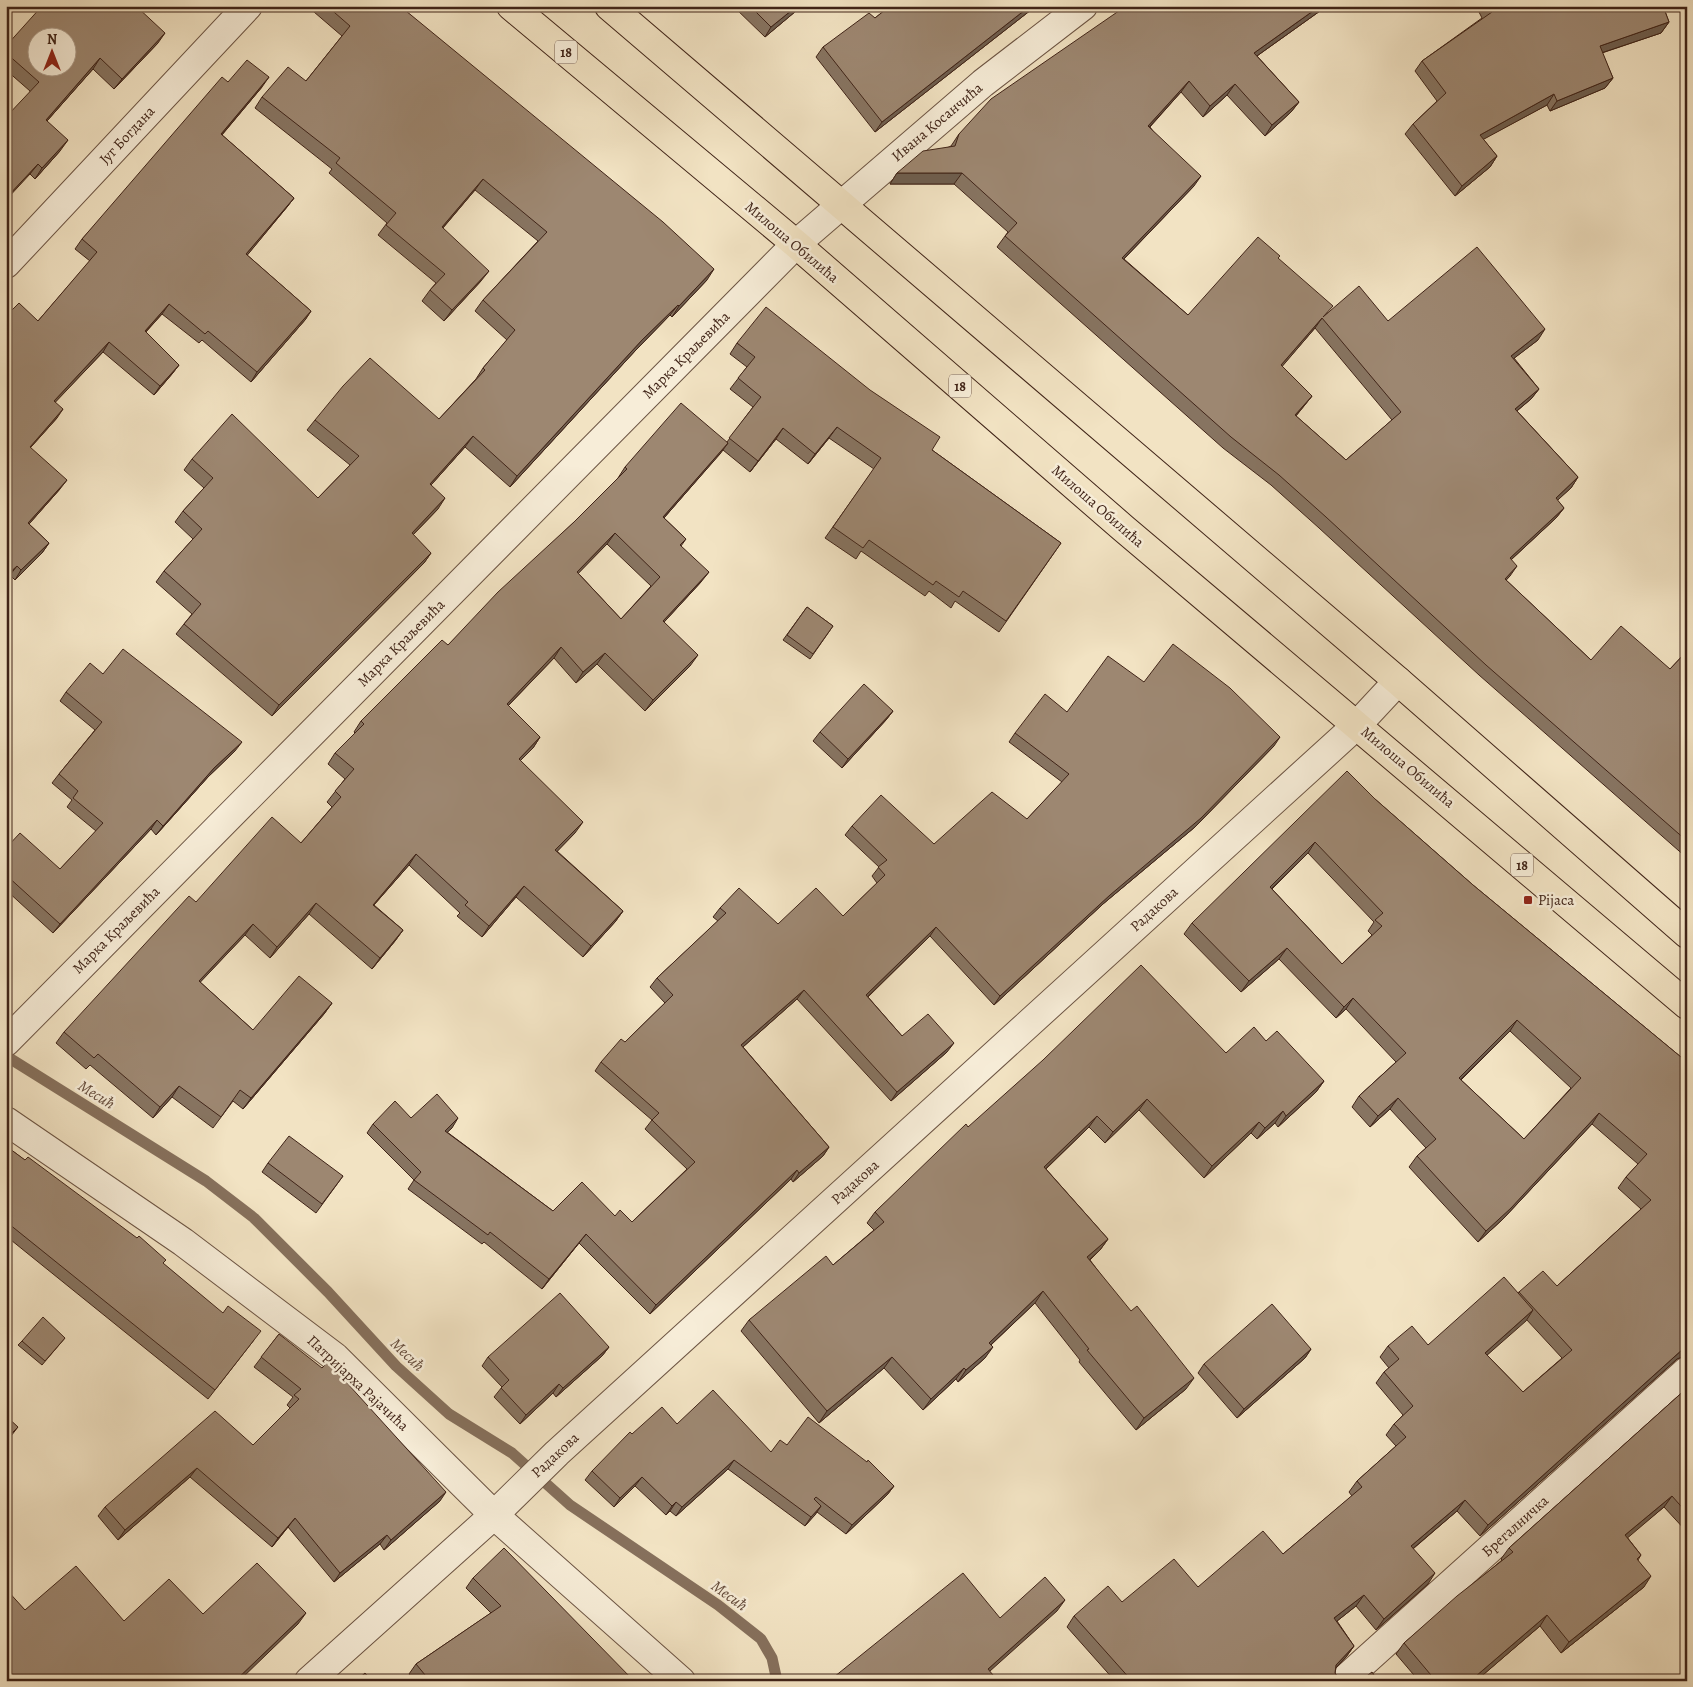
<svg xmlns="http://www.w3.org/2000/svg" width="1693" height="1687" viewBox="0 0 1693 1687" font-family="Alegreya,serif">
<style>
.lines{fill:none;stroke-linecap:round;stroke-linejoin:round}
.stream{stroke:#86705c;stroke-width:11}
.street-casing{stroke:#6c5443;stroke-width:30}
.primary-casing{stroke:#402418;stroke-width:30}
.street{stroke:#f7edd8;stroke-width:28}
.primary{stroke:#f2e3c3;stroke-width:28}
.wall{fill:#877461;stroke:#402418;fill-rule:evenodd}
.shaded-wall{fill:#6e5e4f;stroke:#402418}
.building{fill:#9d8771;stroke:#402418;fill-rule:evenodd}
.poi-dot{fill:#8f2418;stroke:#f7edd8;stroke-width:2}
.labels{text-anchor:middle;stroke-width:5;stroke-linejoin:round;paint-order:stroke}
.shield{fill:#f7edd8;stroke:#776052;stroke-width:1}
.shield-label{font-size:14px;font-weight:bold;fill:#402418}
.street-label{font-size:15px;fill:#402418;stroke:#f7edd8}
.poi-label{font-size:15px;fill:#402418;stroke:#f7edd8;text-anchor:start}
.water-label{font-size:16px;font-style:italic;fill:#634a3a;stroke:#f7edd8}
</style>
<rect width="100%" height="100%" fill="#f2e3c3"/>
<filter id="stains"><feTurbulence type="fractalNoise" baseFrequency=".004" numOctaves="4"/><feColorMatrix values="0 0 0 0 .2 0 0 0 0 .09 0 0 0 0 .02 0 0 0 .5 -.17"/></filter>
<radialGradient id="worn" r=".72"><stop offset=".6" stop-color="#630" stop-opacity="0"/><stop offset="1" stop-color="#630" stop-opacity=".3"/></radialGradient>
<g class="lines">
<path class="stream" d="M6,1056L206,1181L254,1218L328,1292L396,1366L449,1414L512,1453L570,1505L718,1605L761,1639L772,1658L777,1681"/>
<defs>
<path id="street" d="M6,264L248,6
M6,1042L796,244L983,83L1083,6
M6,1121L183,1242L335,1357L494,1515L681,1681
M309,1681L494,1515L557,1453L1358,724L1398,681
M1343,1681L1687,1371"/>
<path id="primary" d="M511,6L796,244L1123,528L1687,1005
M609,6L1398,681L1687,934"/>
</defs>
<use href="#street" class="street-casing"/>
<use href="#primary" class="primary-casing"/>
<use href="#street" class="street"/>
<use href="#primary" class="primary"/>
</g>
<path class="wall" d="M307,6H400L707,280L672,317L670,315L635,351L510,487L465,447L431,485L438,509L413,535L431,553L424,563L272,716L176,634L192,614L156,582L164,571L193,539L175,522L183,511L204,488L184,470L192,459L318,498L350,465L307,430L315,420L439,419L476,379L483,368L507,340L475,311L483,300L538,241L475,190L443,228L481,281L444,321L422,301L430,290L436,283L378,235L387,223L329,173L332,169L255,108L262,97L306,81L342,36Z
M733,6H802L765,37Z
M890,6H1036L875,132L816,57L823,47L875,18Z
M1126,6H1327L1257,56L1299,102L1291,112L1265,136L1227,95L1203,117L1181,92L1150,127L1194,186L1124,259L1188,315L1278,259L1327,313L1538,340L1514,358L1539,389L1531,399L1517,411L1578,477L1571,488L1557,500L1564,508L1556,518L1511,560L1510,576L1506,580L1591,660L1670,669L1687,651V858L1479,675L1319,528L1271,485L1223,448L997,247L1008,232L954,184H890L897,173L951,146L959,134ZM1315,328L1392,420L1346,460L1296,416L1312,396L1282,366Z
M1476,6H1663L1669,22L1661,33L1602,53L1613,78L1605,88L1550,111L1547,105L1483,139L1497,156L1490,167L1455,196L1405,134L1413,124L1437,101L1415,71L1422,61L1482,18Z
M158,43L114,89L93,69L47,121L60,151L35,179L30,174V91L6,70V46Z
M228,82L262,87L222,135L294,198L287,207L247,255L311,311L305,320L251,382L202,340L199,343L162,314L146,332L179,365L172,374L154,395L103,352L55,402L57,418L30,448L60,489L29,524L49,543L42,553L15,580L10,575L6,579V316L38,321L90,261L75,249L82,239Z
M737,343L932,450L1061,543L999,632L955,601L951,608L929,591L925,596L861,551L856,559L825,538L874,469L829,438L808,464L776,439L750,472L723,450L664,518L686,539L681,546L701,582L664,622L690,666L645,711L597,664L576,683L554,658L508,706L540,737L533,748L520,761L575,833L557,851L623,911L615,922L583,957L516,897L482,937L457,916L460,913L409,865L374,905L403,930L395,941L372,969L309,914L270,958L245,935L200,982L253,1030L332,1003L324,1014L243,1109L233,1101L213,1128L172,1097L153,1118L90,1065L86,1069L56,1043L64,1032L196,902L301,843L332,807L327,802L345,779L328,764L335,753L355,733L354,732L361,721L448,645L574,522L618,478L625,467L727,442L753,407L730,389L747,367L730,354ZM607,544L651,586L621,619L578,573Z
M1687,580V591L1683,586Z
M807,607L833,626L810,659L783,640Z
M103,674L235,751L208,777L156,835L151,829L53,933L6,890V848L60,869L96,831L67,807L72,800L52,783L59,774L95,730L60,701L66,692Z
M1144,682L1274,746L1195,827L1103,904L994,1005L930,936L868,997L902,1036L947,1052L891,1101L797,999L743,1047L829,1147L823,1156L793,1182L791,1179L650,1314L579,1243L542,1289L484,1242L482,1244L408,1189L414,1180L367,1133L373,1124L411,1118L452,1128L447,1132L553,1211L615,1216L632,1222L687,1169L645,1129L652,1120L595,1071L601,1062L625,1042L665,1003L650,987L657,978L718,921L713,917L720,908L778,924L843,916L877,883L872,876L879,867L845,835L852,826L934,844L1027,819L1062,782L1009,742L1015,733L1067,712Z
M893,711L886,720L842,768L813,741L820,732Z
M1375,799L1473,885L1687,1062V1356H1684L1677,1359L1480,1536L1457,1511L1413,1549L1428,1584L1376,1630L1356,1606L1337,1621L1354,1646L1346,1657L1336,1668L1335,1673L1340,1681H1115L1067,1627L1074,1616L1122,1602L1198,1587L1283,1554L1352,1496L1349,1492L1357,1481L1396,1446L1386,1435L1394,1424L1403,1415L1376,1383L1384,1372L1389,1368L1380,1357L1388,1346L1428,1345L1519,1292L1557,1286L1641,1209L1618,1188L1626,1177L1638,1164L1592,1124L1503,1219L1478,1242L1409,1167L1417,1156L1426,1148L1390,1109L1370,1127L1352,1107L1359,1096L1396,1062L1346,1009L1336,1018L1279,959L1241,992L1184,934L1192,923ZM1308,853L1374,922L1368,931L1372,935L1342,964L1272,889ZM1510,1031L1571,1088L1524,1139L1461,1080ZM1526,1319L1562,1358L1523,1392L1487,1355Z
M1266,1041L1324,1081L1316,1092L1278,1127L1275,1123L1257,1139L1251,1133L1204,1178L1139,1110L1105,1143L1089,1127L1046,1169L1108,1239L1100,1250L1090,1260L1186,1389L1136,1430L1079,1362L1080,1360L1035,1303L991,1345L985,1358L958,1382L956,1379L923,1410L884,1368L819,1423L741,1331L749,1320L833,1265L874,1230L867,1223L875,1212L968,1127Z
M6,1146L163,1264L254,1340L208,1399L6,1236Z
M268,1163L343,1176L316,1213L262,1172Z
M279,1334L440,1501L384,1550L380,1544L334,1582L288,1527L272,1547L190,1477L118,1540L98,1516L105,1507L253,1445L290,1408L287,1405L293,1397L254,1367Z
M65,1338L42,1365L18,1345L22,1341Z
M609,1347L602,1356L556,1397L553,1393L520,1424L494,1397L502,1387L482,1366L488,1357Z
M1311,1349L1305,1358L1237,1418L1198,1373L1204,1364Z
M1687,1388V1532L1664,1507L1627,1537L1641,1555L1638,1560L1644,1587L1561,1653L1540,1626L1478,1679L1480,1681H1419L1396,1654L1404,1643L1502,1560L1501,1559L1509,1548Z
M677,1424L771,1452L787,1445L894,1486L887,1495L846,1534L817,1512L805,1526L728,1469L676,1516L670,1511L666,1515L635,1486L614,1507L585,1480L592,1471L632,1434Z
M473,1578L634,1681H415L409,1674L416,1664L491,1613L466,1588Z"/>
<path class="shaded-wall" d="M797,6H802L765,37L771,27Z
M1030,6H1036L875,132L882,122Z
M1320,6H1327L1247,63L1254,53Z
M1669,22L1661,33L1592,56L1600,46Z
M165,33L158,43L114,89L122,79Z
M100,58L93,69L38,131L46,120Z
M269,77L262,87L214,144L221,134Z
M1613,78L1605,88L1550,111L1557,101Z
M1189,81L1181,92L1141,136L1148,126Z
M1235,84L1227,95L1203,117L1210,106Z
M1554,94L1547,105L1473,145L1480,135Z
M1299,102L1291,112L1265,136L1272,125Z
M68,140L60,151L35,179L42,168Z
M1497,156L1490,167L1455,196L1462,186Z
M38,164L30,174L6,200V198Z
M897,173H962L954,184H890Z
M1201,176L1194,186L1115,268L1122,258Z
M483,179L475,190L434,238L442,227Z
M294,198L287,207L240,264L246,254Z
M714,269L707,280L672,317L679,306Z
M489,271L481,281L444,321L452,310Z
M169,304L162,314L138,340L145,331Z
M678,305L670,315L635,351L510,487L517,476L642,340Z
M311,311L305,320L251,382L257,372Z
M1322,318L1315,328L1274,376L1281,365Z
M1545,329L1538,340L1504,366L1511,356Z
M109,342L103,352L48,410L54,401Z
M179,365L172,374L154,395L160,386Z
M1539,389L1531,399L1507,419L1515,409Z
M1312,396L1304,406L1288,425L1295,415Z
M63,409L57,418L23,456L30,447Z
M837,427L829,438L808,464L815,454Z
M783,428L776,439L750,472L758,461Z
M473,436L465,447L423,494L430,484Z
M728,443L720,454L655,528L663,517Z
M1578,477L1571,488L1548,509L1556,498Z
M67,480L60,489L22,532L28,523Z
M445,498L438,509L404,544L412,533Z
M1564,508L1556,518L1502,568L1510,558Z
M615,533L607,544L569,583L577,572Z
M49,543L42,553L15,580L21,570Z
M431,553L424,563L272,716L279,705Z
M17,566L10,575L6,579V576Z
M1517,566L1510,576L1498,589L1505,579Z
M709,572L701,582L655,632L663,621Z
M561,647L554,658L499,715L507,704Z
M605,653L597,664L576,683L583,672Z
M698,655L690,666L645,711L653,700Z
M893,711L886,720L842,768L848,759Z
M540,737L533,748L511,770L519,759Z
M1280,737L1274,746L1195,827L1103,904L994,1005L1000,996Z
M242,742L235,751L208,777L156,835L163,826L214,768Z
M157,820L151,829L53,933L60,924Z
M583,822L575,833L548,861L555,850Z
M1315,842L1308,853L1262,898L1270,887Z
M416,854L409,865L365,915L373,905Z
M524,886L516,897L482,937L489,926Z
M316,903L309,914L270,958L277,947Z
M623,911L615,922L583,957L591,946Z
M253,924L245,935L191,992L199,981Z
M936,927L930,936L860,1004L866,995Z
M403,930L395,941L372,969L380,958Z
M1287,948L1279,959L1241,992L1249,981Z
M804,990L797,999L735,1054L741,1045Z
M1353,998L1346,1009L1336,1018L1344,1007Z
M332,1003L324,1014L243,1109L251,1098Z
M1517,1020L1510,1031L1451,1089L1459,1078Z
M954,1043L947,1052L891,1101L897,1092Z
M1324,1081L1316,1092L1278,1127L1286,1116Z
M179,1086L172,1097L153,1118L160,1107Z
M1398,1098L1390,1109L1370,1127L1378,1116Z
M1147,1099L1139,1110L1105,1143L1113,1132Z
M1283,1111L1275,1123L1257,1139L1265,1128Z
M1599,1113L1592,1124L1503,1219L1478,1242L1486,1231Z
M1097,1116L1089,1127L1036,1178L1044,1167Z
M458,1118L452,1128L439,1140L445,1131Z
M1259,1122L1251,1133L1204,1178L1212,1166Z
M829,1147L823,1156L793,1182L799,1173Z
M797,1170L791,1179L650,1314L656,1305Z
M586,1234L579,1243L542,1289L549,1279Z
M1108,1239L1100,1250L1079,1269L1087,1257Z
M1043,1291L1035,1303L981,1354L989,1343Z
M1533,1310L1526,1321L1477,1364L1485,1353Z
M609,1347L602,1356L556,1397L563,1388Z
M993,1347L985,1358L958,1382L966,1370Z
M1687,1347V1356H1684L1677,1359L1480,1536L1488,1525L1684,1348Z
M1311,1349L1305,1358L1237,1418L1244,1409Z
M892,1357L884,1368L819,1423L827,1411Z
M964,1368L956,1379L923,1410L931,1399Z
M1194,1378L1186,1389L1136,1430L1144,1418Z
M559,1384L553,1393L520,1424L526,1415Z
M18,1427L11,1436L6,1441V1439Z
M734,1460L728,1469L676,1516L682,1507Z
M197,1468L190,1477L118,1540L125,1530Z
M642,1477L635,1486L614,1507L620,1498Z
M894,1486L887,1495L846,1534L852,1525Z
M446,1492L440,1501L384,1550L391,1540Z
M1672,1496L1664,1507L1618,1546L1625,1535Z
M1465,1500L1457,1511L1403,1557L1411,1546Z
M676,1502L670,1511L666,1515L672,1506Z
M821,1506L815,1515L805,1526L811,1517Z
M295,1518L288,1527L272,1547L278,1538Z
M387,1535L380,1544L334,1582L340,1573Z
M1435,1573L1428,1584L1376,1630L1384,1619Z
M1651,1576L1644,1587L1561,1653L1569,1642Z
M1364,1595L1356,1606L1327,1629L1334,1618Z
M1065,1600L1057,1611L980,1680L988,1669Z
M306,1613L298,1624L239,1681H235Z
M1547,1615L1540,1626L1476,1681V1676Z
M1354,1646L1346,1657L1328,1676L1336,1665Z"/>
<path class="building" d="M42,6H136L165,33L122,79L100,58L46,120L68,140L42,168L38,164L6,198V117L39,82L6,53V46ZM38,38H68V68H38Z
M327,6H400L663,222L714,269L679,306L678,305L642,340L517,476L473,436L430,484L445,498L412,533L431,553L279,705L184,624L201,604L164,571L202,529L183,511L213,478L192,459L232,414L318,498L359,456L315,420L343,386L370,358L439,419L485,370L483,368L515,330L483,300L547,232L483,179L442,227L489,271L452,310L430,290L445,274L386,225L396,213L336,163L340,158L262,97L288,67L306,81L350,26Z
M750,6H797L771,27Z
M890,6H1030L882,122L823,47L869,13L875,18Z
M1126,6H1320L1254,53L1299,102L1272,125L1235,84L1210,106L1189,81L1148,126L1201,176L1122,258L1188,315L1258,237L1280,256L1278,258L1333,306L1323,317L1359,286L1388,321L1477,247L1545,329L1511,356L1539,389L1515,409L1578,477L1556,498L1564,508L1510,558L1517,566L1505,579L1591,660L1621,626L1670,669L1687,651V841L1486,665L1326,517L1279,475L1231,437L1005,236L1017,223L962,173H897L923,151L955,146L959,134L991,99ZM1322,318L1401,412L1346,460L1295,415L1312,396L1281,365Z
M1489,6H1663L1669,22L1600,46L1613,78L1557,101L1554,94L1480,135L1497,156L1462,186L1413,124L1446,93L1422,61L1492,12Z
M247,60L269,77L221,134L294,198L246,254L311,311L257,372L208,331L205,334L169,304L145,331L179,365L160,386L109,342L54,401L63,409L30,447L67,480L28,523L49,543L21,570L17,566L6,576V316L19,303L38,321L97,252L82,239L222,77L228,82Z
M766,307L870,390L940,437L932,450L1061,543L1006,621L963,591L959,597L936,581L933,585L869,540L863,548L833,527L881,458L837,427L815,454L783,428L758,461L729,438L761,397L738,378L755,357L737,343Z
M681,403L728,443L663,517L686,539L680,545L709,572L663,621L698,655L653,700L605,653L583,672L561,647L507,704L540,737L519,759L583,822L555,850L623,911L591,946L524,886L489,926L465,905L468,902L416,854L373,905L403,930L380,958L316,903L277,947L253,924L199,981L253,1030L299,976L332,1003L251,1098L240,1090L221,1117L179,1086L160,1107L98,1054L94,1058L64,1032L189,896L196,902L272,817L301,843L341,797L335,791L354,769L335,753L364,724L361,721L442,640L448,645L498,592L574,522L627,469L625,467ZM615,533L660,577L621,619L577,572Z
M807,607L833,626L813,654L787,635Z
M1173,644L1230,688L1280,737L1201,818L1110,895L1000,996L936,927L866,995L902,1036L928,1014L954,1043L897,1092L804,990L741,1045L829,1147L799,1173L797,1170L656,1305L586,1234L549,1279L490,1232L488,1235L414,1180L421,1172L373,1124L395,1101L411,1118L437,1094L458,1118L445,1131L553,1211L582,1182L615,1216L620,1210L632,1222L695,1162L652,1120L659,1113L601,1062L621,1039L625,1042L673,995L657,978L726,913L720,908L739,888L778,924L816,888L843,916L885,875L878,867L887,860L852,826L881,795L934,844L992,792L1027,819L1069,774L1015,733L1045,694L1067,712L1108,656L1144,682Z
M123,649L242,742L214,768L163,826L157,820L60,924L6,875V848L20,833L60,869L103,823L73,798L78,791L59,774L102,722L66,692L90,663L103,674Z
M864,684L893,711L848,759L820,732Z
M1347,771L1375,799L1473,885L1687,1062V1347L1684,1348L1488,1525L1465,1500L1411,1546L1435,1573L1384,1619L1364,1595L1334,1618L1354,1646L1336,1665L1335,1673L1340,1681H1132L1074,1616L1108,1586L1122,1602L1174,1559L1198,1587L1263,1531L1283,1554L1362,1487L1357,1481L1406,1437L1394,1424L1413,1406L1384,1372L1399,1359L1388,1346L1412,1326L1428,1345L1504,1277L1533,1310L1485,1353L1523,1392L1572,1350L1519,1292L1543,1271L1557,1286L1651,1200L1626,1177L1647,1154L1599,1113L1511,1208L1486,1231L1417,1156L1436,1139L1398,1098L1378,1116L1359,1096L1406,1053L1353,998L1344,1007L1287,948L1249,981L1192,923ZM1315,842L1383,913L1375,920L1382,926L1342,964L1270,887ZM1517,1020L1581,1078L1524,1139L1459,1078Z
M1141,965L1226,1053L1254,1027L1266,1041L1277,1031L1324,1081L1286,1116L1283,1111L1265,1128L1259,1122L1212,1166L1147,1099L1113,1132L1097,1116L1044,1167L1108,1239L1087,1257L1131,1311L1137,1306L1194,1378L1144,1418L1087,1350L1089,1349L1043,1291L989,1343L993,1347L966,1370L964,1368L931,1399L892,1357L827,1411L749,1320L826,1256L833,1265L884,1222L875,1212L966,1124L968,1127L1043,1060Z
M289,1136L343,1176L322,1204L268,1163Z
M6,1146L25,1160L28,1157L137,1238L139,1236L166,1260L163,1263L223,1313L228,1306L261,1331L215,1390L9,1224L6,1227Z
M560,1293L609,1347L563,1388L559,1384L526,1415L501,1388L509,1380L488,1357Z
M1272,1304L1311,1349L1244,1409L1204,1364Z
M43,1317L65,1338L45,1361L22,1341Z
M279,1334L322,1368L328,1362L446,1492L391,1540L387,1535L340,1573L295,1518L278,1538L197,1468L125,1530L105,1507L215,1411L253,1445L299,1399L294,1395L301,1389L261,1357Z
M1687,1388V1513L1672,1496L1625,1535L1641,1555L1637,1559L1651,1576L1569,1642L1547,1615L1476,1676L1480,1681H1436L1404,1643L1457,1596L1513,1552L1509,1548Z
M713,1390L771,1452L780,1440L787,1445L808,1417L867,1462L868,1460L894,1486L852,1525L816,1497L814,1499L821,1506L811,1517L734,1460L682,1507L676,1502L672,1506L642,1477L620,1498L592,1471L630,1432L632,1434L662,1407L677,1424Z
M6,1416L18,1427L6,1439Z
M504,1548L634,1681H430L416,1664L501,1606L473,1578Z
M257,1563L306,1613L235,1681H6V1589L25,1610L76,1566L124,1621L169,1579L203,1614Z
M963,1573L1000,1618L1045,1577L1065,1600L988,1669L998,1681H829Z
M1372,1672L1378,1681H1360Z
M365,1673L372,1681H356Z"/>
<rect class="poi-dot" x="1523" y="895" width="10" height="10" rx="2.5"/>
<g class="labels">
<g class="shield">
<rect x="555" y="40.5" width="22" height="23" rx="4"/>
<rect x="949" y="374.5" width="22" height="23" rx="4"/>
<rect x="1511" y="853.5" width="22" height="23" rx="4"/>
</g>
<g class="shield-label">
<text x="566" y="57">18</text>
<text x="960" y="391">18</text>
<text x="1522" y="870">18</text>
</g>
<g class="street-label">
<text transform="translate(937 122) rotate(-40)" y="5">Ивана Косанчића</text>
<text transform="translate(127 135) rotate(-47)" y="5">Југ Богдана</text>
<text transform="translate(792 242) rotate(40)" y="5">Милоша Обилића</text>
<text transform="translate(686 355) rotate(-45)" y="5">Марка Краљевића</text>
<text transform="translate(1098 506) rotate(41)" y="5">Милоша Обилића</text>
<text transform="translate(401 643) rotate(-45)" y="5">Марка Краљевића</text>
<text transform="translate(1408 767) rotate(40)" y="5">Милоша Обилића</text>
<text transform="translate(1154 909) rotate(-42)" y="5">Радакова</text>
<text transform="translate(116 930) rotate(-45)" y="5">Марка Краљевића</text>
<text transform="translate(855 1182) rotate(-42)" y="5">Радакова</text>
<text transform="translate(358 1383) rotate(43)" y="5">Патријарха Рајачића</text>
<text transform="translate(555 1455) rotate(-43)" y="5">Радакова</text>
<text transform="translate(1515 1526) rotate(-42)" y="5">Брегалничка</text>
</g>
<g class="poi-label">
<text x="1538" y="905">Pijaca</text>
</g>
<g class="water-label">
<text transform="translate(97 1094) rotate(32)" y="6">Месић</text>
<text transform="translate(408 1354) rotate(44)" y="6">Месић</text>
<text transform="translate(730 1595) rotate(36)" y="6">Месић</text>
</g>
</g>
<rect width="1693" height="1687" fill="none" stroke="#f2e3c3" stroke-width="25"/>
<rect x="8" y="8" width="1678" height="1672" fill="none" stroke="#402418" stroke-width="2.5"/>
<rect x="12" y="12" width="1668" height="1662" fill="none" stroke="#402418"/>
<g transform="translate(52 52)"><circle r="24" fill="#f7edd8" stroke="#ae9d8b"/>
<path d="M0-4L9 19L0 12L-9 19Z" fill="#8f2418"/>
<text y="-8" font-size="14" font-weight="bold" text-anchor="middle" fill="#402418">N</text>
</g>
<rect width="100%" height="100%" filter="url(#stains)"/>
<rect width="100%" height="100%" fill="url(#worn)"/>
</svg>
